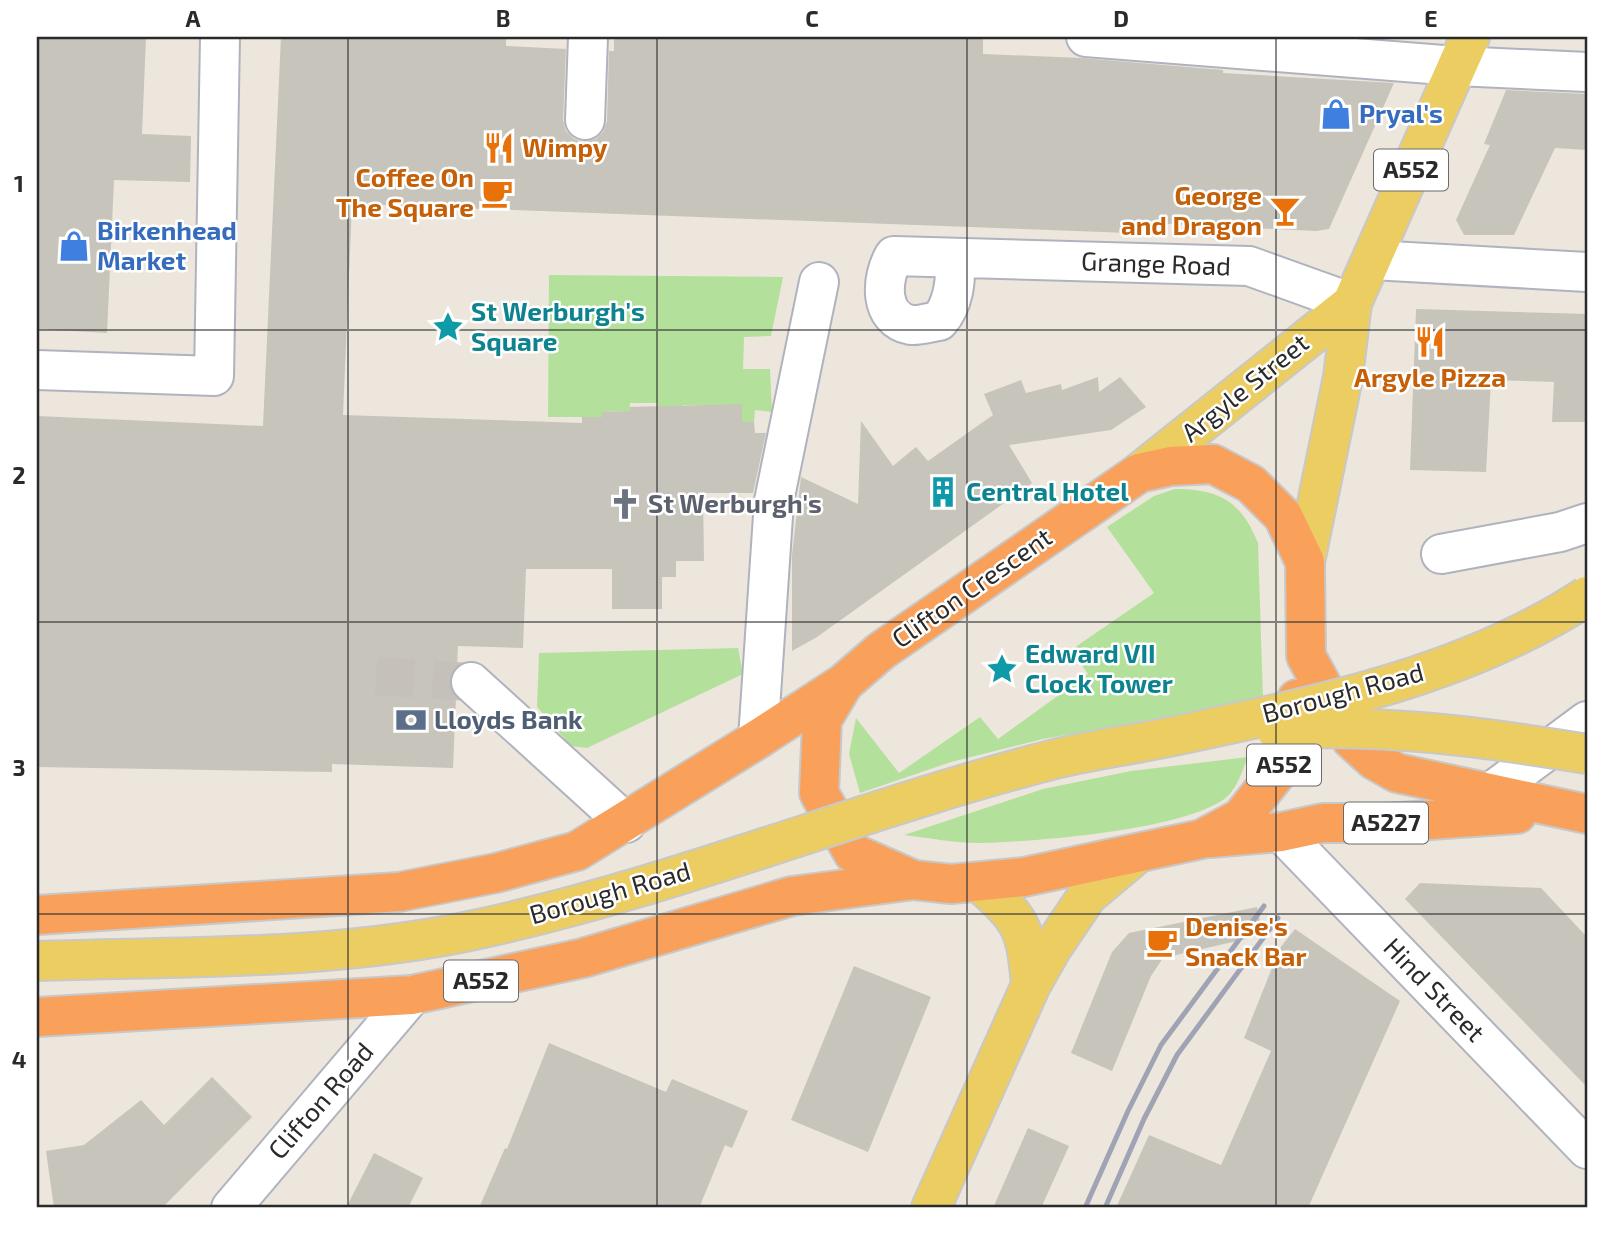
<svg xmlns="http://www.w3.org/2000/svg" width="1624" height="1245" viewBox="0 0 1624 1245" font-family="'Exo 2',sans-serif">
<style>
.green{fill:#b3e19b}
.building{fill:#c7c4bb}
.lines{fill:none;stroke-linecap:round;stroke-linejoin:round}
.minor-tunnel{stroke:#c5c0b9;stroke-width:38;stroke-dasharray:38 19;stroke-linecap:butt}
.minor-casing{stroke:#b0b3be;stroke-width:42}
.major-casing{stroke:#c8c8c8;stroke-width:42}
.highway-casing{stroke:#c8c8c8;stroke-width:42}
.minor{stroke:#fff;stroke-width:38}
.major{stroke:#eccd62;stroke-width:38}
.highway{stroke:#f9a05b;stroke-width:38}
.rail{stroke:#a0a3b4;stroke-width:5}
.major-bridge-casing{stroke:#c8c8c8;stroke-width:42;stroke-linecap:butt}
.major-bridge{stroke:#eccd62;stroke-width:38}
.grid{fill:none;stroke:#2a2a2a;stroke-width:2;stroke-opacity:0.55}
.labels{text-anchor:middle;stroke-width:5;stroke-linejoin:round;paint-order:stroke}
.shield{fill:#fff;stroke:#6a6a6a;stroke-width:2}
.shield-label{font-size:24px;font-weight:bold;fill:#2a2a2a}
.shop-label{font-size:26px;font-weight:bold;fill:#366cbe;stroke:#fff;text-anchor:start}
.food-label{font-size:26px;font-weight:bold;fill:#c56008;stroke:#fff;text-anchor:start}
.street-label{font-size:26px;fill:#2a2a2a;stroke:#fff}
.culture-label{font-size:26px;font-weight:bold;fill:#0d838f;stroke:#fff;text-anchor:start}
.worship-label{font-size:26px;font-weight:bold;fill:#5b616d;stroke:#fff;text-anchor:start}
.service-label{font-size:26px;font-weight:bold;fill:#4e5e75;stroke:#fff;text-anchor:start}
.neatline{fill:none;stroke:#2a2a2a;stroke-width:2.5}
.grid-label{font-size:23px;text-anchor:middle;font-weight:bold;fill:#2a2a2a}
</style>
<rect width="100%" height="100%" fill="#ece6dd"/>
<path class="green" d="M549,275L783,277L771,336L744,337L743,369H770L772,412L755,410L754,422H739L708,405H682V414H657V403H630V411L602,412V417H548Z
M1175,489C1219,489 1241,501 1258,543L1263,699L1043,739L951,762L860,793L849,754L856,718L899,773L980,717L998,739L1088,674L1071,650L1154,593L1107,527L1154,496Z
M738,648L743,674L587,748L571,746L537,707L539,653Z
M1248,757C1243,769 1238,785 1229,795C1193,830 1031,842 979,843C955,843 929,838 904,835L1043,789L1131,771Z"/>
<path class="building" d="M37,37H146L142,134L191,136L190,182L114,180L107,333L37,329Z
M281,37H506V46L566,49L563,120L566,131L574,139L584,142L596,139L603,132L607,121L609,51H614V37H983V54L1081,58L1223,70V73L1394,83L1329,229L1316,231L1128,222L1129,233L352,204L343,415L582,423V417H602V412L630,411V407L742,404V422H754L755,433H766L753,493H703L704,561H676V577H662V609H612V569H526L523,648L458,646L457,666L450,678V689L456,697L453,768L332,764V772L37,767V416L263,426Z
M1506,90L1587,94V150L1555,148L1514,235H1464L1456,220L1490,145L1484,144Z
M1416,309L1587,314V422H1552L1554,382L1491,380L1486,472L1410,470Z
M1098,377L1099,392L1120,377L1146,407L1111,430L1009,445L1032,483L817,637L792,651V555L801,477L858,504L861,421L893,466L916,447L928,461L993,415L984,394L1021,380L1026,393L1061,384L1062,390Z
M1420,883L1541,888L1587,937V1087L1405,899Z
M1257,907L1263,935L1163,958L1151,976L1112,1071L1071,1053L1112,952L1129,933Z
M1295,929L1400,1001L1308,1208H1116L1149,1135L1221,1165L1271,1051L1244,1038L1280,948Z
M854,966L931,997L868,1152L791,1120Z
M549,1043L666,1092L672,1079L748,1111L732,1148L725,1145L699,1208H479L505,1148L507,1149Z
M212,1077L252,1117L162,1208H54L46,1151L84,1145L141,1100L164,1125Z
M1028,1128L1069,1146L1041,1208H993Z
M374,1153L423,1178L408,1208H346Z"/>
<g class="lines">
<path class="minor-tunnel" d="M376,676L471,682"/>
<defs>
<path id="minor" d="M1086,37L1456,66L1587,72
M585,120L588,37
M955,258C956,281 954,304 939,321C931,322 919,326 911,325C878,319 881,278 894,256L1249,266L1352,303
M1372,260L1587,272
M37,370L214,376L220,37
M1441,554L1560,532L1587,523
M471,682L626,823
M758,739L774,501L819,282
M1487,795L1587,721
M1281,832L1587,1149
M231,1208L412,995"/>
<path id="major" d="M1139,473L1352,303
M1305,562L1343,377L1352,303L1470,37
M979,882C1022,920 1026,928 1031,985
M931,1208L1031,985L1052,948L1087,896L1138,853"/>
<path id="highway" d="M844,683L822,720L819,793L853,853L914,880L951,884L1024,877L1202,839L1241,818L1284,764L1297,699
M1211,838L1281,832L1323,823H1386L1517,814
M37,915L399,892L496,873L577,851L758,739L844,683L881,651L1139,473L1171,466L1213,464L1251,484L1283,516L1305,562L1306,656L1351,739L1374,760L1397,773L1587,814
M37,1017L412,995L583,958L792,896L914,880"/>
</defs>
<use href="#minor" class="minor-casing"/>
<use href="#major" class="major-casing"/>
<use href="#highway" class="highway-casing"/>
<use href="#minor" class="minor"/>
<use href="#major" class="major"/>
<use href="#highway" class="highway"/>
<path class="rail" d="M1085,1208L1128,1111L1161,1045L1264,906
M1105,1208L1144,1119L1177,1055L1278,918"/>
<defs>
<path id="major-bridge" d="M1276,730C1381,723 1484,737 1587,754
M37,961C183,956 334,961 479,929C673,887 858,810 1051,760C1090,750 1130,745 1169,737C1311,707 1465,677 1587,596"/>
</defs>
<use href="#major-bridge" class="major-bridge-casing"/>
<use href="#major-bridge" class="major-bridge"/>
</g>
<path class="grid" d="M348,37V1208M657,37V1208M967,37V1208M1276,37V1208M37,330H1587M37,622H1587M37,914H1587"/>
<defs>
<symbol id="shop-bare" viewBox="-9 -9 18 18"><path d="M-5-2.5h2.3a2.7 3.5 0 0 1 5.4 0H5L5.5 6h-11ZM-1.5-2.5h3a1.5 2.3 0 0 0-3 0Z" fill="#3f7fe0" stroke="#fff" stroke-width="2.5" paint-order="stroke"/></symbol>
<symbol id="restaurant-bare" viewBox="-9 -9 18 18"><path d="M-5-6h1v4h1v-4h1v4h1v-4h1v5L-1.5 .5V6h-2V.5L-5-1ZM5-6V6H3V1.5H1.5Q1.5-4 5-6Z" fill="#e8710a" stroke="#fff" stroke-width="2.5" paint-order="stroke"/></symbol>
<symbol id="cafe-bare" viewBox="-9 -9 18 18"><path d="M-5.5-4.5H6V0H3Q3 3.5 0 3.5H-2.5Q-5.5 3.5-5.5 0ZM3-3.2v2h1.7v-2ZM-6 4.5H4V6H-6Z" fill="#e8710a" stroke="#fff" stroke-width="2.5" paint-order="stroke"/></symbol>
<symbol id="bar-bare" viewBox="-9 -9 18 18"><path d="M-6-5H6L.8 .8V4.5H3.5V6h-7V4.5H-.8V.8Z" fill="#e8710a" stroke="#fff" stroke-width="2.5" paint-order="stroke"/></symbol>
<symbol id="sight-bare" viewBox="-9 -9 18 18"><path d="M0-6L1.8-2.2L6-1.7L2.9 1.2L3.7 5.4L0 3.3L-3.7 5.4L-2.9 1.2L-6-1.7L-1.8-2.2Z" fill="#0f9aa8" stroke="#fff" stroke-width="2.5" paint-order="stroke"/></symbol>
<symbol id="building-bare" viewBox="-9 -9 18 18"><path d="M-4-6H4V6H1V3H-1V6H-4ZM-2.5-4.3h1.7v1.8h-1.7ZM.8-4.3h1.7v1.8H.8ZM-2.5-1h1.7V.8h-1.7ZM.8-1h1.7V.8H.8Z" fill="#0f9aa8" stroke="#fff" stroke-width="2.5" paint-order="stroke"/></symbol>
<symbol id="church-bare" viewBox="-9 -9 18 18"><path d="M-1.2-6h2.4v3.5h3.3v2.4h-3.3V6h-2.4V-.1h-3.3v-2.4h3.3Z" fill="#6b7280" stroke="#fff" stroke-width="2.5" paint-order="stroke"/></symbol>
<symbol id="bank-bare" viewBox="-9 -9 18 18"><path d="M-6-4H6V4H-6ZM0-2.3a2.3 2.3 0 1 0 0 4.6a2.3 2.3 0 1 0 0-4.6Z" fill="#5c6f8a" stroke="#fff" stroke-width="2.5" paint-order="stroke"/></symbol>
</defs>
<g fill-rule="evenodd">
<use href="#shop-bare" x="1314" y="92" width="44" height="44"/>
<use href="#restaurant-bare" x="477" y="126" width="44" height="44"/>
<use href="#cafe-bare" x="475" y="171" width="44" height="44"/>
<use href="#bar-bare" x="1263" y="189" width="44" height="44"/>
<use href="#shop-bare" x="52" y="224" width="44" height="44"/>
<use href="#sight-bare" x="426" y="305" width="44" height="44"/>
<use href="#restaurant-bare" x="1408" y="320" width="44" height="44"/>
<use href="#building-bare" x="921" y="470" width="44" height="44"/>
<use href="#church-bare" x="603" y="482" width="44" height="44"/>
<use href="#sight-bare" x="980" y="647" width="44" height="44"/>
<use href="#bank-bare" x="389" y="698" width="44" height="44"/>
<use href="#cafe-bare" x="1140" y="920" width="44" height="44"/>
</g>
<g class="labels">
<g class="shield">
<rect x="1374" y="149.5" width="74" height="41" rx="5"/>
<rect x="1247" y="744.5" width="74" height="41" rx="5"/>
<rect x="1344" y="802.5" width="84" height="41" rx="5"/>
<rect x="444" y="960.5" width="74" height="41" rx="5"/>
</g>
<g class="shield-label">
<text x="1411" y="178">A552</text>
<text x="1284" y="773">A552</text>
<text x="1386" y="831">A5227</text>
<text x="481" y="989">A552</text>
</g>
<g class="shop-label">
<text x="1359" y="123">Pryal's</text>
<text x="97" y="240">Birkenhead<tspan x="97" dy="30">Market</tspan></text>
</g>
<g class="food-label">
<text x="522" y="157">Wimpy</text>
<text x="474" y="187" text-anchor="end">Coffee On<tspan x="474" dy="30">The Square</tspan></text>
<text x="1262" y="205" text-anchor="end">George<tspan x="1262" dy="30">and Dragon</tspan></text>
<text x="1430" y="387" text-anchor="middle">Argyle Pizza</text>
<text x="1185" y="936">Denise's<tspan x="1185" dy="30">Snack Bar</tspan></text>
</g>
<g class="street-label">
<text transform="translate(1156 264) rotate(2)" y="9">Grange Road</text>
<text transform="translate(1245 388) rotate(-39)" y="9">Argyle Street</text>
<text transform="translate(972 588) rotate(-35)" y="9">Clifton Crescent</text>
<text transform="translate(1343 693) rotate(-15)" y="9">Borough Road</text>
<text transform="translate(610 893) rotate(-16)" y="9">Borough Road</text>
<text transform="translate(1434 990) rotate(46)" y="9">Hind Street</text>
<text transform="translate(321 1101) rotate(-49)" y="9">Clifton Road</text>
</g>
<g class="culture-label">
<text x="471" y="321">St Werburgh's<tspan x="471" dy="30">Square</tspan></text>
<text x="966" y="501">Central Hotel</text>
<text x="1025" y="663">Edward VII<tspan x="1025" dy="30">Clock Tower</tspan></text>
</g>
<g class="worship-label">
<text x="648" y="513">St Werburgh's</text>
</g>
<g class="service-label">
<text x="434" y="729">Lloyds Bank</text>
</g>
</g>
<rect width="1624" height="1245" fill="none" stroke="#ffffff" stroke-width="77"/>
<rect x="38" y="38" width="1548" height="1168" class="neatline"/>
<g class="grid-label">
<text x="193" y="27">A</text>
<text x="503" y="27">B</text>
<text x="812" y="27">C</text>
<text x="1121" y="27">D</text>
<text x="1431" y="27">E</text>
<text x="19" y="192">1</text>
<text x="19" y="484">2</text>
<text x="19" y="776">3</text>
<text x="19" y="1068">4</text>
</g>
</svg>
